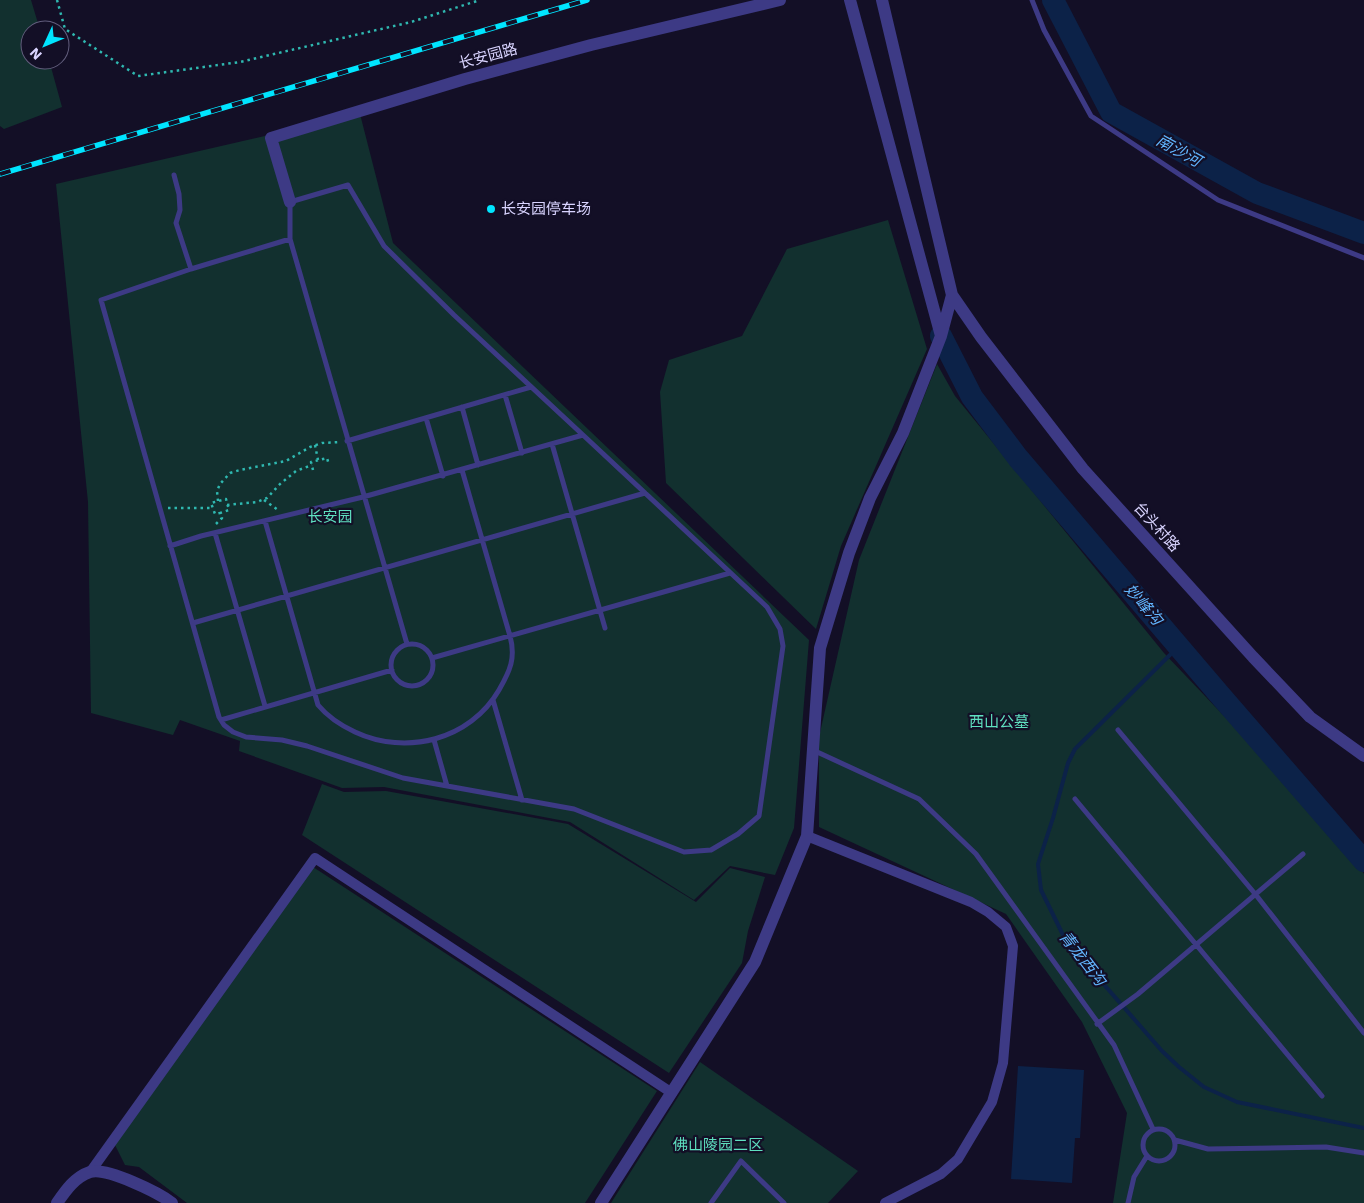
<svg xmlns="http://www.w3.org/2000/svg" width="1364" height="1203" viewBox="0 0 1364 1203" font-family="'Work Sans','Noto Sans SC',sans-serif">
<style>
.green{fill:#12302f}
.water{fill:#0c2248}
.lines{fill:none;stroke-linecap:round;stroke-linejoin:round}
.stream{stroke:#0c2248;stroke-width:4}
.river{stroke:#0c2248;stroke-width:22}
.path{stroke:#2fb8b0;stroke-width:2.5;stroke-dasharray:2.5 4;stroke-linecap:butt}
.service{stroke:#3d3a85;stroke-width:5}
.minor{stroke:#3d3a85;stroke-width:10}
.tertiary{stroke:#3d3a85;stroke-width:12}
.rail-casing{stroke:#00e5ff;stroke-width:5.5}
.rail{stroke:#130f26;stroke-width:4;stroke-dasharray:11;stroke-linecap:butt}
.poi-dot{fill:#00e5ff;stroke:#130f26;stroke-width:2}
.labels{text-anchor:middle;stroke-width:4.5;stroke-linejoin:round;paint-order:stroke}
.street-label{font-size:15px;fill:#d9d4ff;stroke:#130f26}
.poi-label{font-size:15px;fill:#d9d4ff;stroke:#130f26;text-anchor:start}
.park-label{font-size:15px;fill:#5fe0c0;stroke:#130f26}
.water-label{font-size:16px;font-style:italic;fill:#62b6ff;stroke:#130f26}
</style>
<rect width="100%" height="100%" fill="#130f26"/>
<path class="green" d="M0,0H31L40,30H30V60H49L62,107L4,129L0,126Z
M360,114L393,243L809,640L794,828L775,875L730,866L694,900L570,822L384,787L342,788L239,751L240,741L180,720L173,735L91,713L88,502L56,184Z
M888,220L927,349L841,546L816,629L666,483L660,392L669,360L742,336L787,249Z
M937,364L955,396L1164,653L1346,844L1364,874V1203H1113L1127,1113L1082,1022L1006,914L819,827V737L859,560Z
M322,784L344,792L386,791L568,824L696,902L730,868L765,877L748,931L742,963L669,1073L302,835Z
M313,867L657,1091L585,1203H187L139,1167L125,1165L115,1145Z
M700,1062L858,1171L828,1203H611Z"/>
<path class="water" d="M1018,1066L1084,1070L1080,1138H1075L1072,1183L1011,1179Z"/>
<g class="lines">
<path class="stream" d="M1178,647L1075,749L1068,763L1053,818L1038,864L1041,890L1066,941L1162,1051L1179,1067L1204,1087L1237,1102L1364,1128"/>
<path class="river" d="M1053,0L1111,112L1257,193L1364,233
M941,336L972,397L1018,458L1219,694L1364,861"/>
<path class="path" d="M57,0L65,29L138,76L240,62L411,22L480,0
M315,445L318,460
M313,470L311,462L327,458L329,465
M264,500L278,510
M218,501L217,491L220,484L230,473L240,470L286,461L310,447L322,443L340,442
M227,505L257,502L267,498L280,484L296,471L312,465
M168,508H213
M216,524L222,518L220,513L215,514L211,503L226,499L229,510L220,513"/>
<path class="service" d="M1032,0L1044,30L1091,116L1218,200L1364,258
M174,175L179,194L180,210L176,223L191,269
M290,239L191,269L101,300L219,717L224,725L233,732L246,737L282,740L307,746L403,778L574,809L684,852L711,850L738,834L759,816L761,802L783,646L780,629L767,607L583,435
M505,395L522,453
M462,407L478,465
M426,418L443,476
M347,441L531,387
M552,444L605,628
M265,521L318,705C328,717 340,725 355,732C406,756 470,740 499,690C510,671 516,658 510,636L462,470
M215,533L265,706
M170,546L201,536L363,497L583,435L454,315L384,246L348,185L290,202V239L407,644
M193,623L645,493
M391 665a21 21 0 1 1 42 0a21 21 0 1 1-42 0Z
M432,658L730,573
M493,700L522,800
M221,720L392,670
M1118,730L1256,895L1364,1033
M434,740L447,786
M815,751L919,799L976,854L1114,1045L1153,1129
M1075,799L1322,1096
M1097,1024L1138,994L1303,854
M1143 1145a16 16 0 1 1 32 0a16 16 0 1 1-32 0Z
M1175,1140L1208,1149L1326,1147L1364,1153
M711,1203L741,1161L784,1203
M1128,1203L1134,1177L1147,1156"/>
<path class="minor" d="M807,836L971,902L988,912L1006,927L1013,946L1003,1063L992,1102L958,1159L941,1174L885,1203
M91,1171L315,858L672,1093"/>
<path class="tertiary" d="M850,0L941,336
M290,202L271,138L465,79L591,45L780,0
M952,295L981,337L1083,469L1253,657L1310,717L1364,756
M57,1203C66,1190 75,1177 90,1172C107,1167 159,1193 172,1203
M601,1203L755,962L807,836L820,648L849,553L870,498L903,433L941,336L952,295L882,0"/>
<defs>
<path id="rail" d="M0,174L587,0"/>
</defs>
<use href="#rail" class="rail-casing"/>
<use href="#rail" class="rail"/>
</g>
<circle class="poi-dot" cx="491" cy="209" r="5"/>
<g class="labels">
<g class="street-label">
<text transform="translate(488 56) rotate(-15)" y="5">长安园路</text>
<text transform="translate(1157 527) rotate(48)" y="5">台头村路</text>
</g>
<g class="poi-label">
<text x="501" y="214">长安园停车场</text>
</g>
<g class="park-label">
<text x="330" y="522">长安园</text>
<text x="999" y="727">西山公墓</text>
<text x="718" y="1150">佛山陵园二区</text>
</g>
<g class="water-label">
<text transform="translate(1179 150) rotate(29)" y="6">南沙河</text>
<text transform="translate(1144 604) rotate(49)" y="6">妙峰沟</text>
<text transform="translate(1083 958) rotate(52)" y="6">青龙西沟</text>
</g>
</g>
<g transform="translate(45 45) rotate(226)"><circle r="24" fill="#130f26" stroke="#625e7d"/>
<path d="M0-4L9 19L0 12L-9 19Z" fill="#00e5ff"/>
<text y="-8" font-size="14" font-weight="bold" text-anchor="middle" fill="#d9d4ff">N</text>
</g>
</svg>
